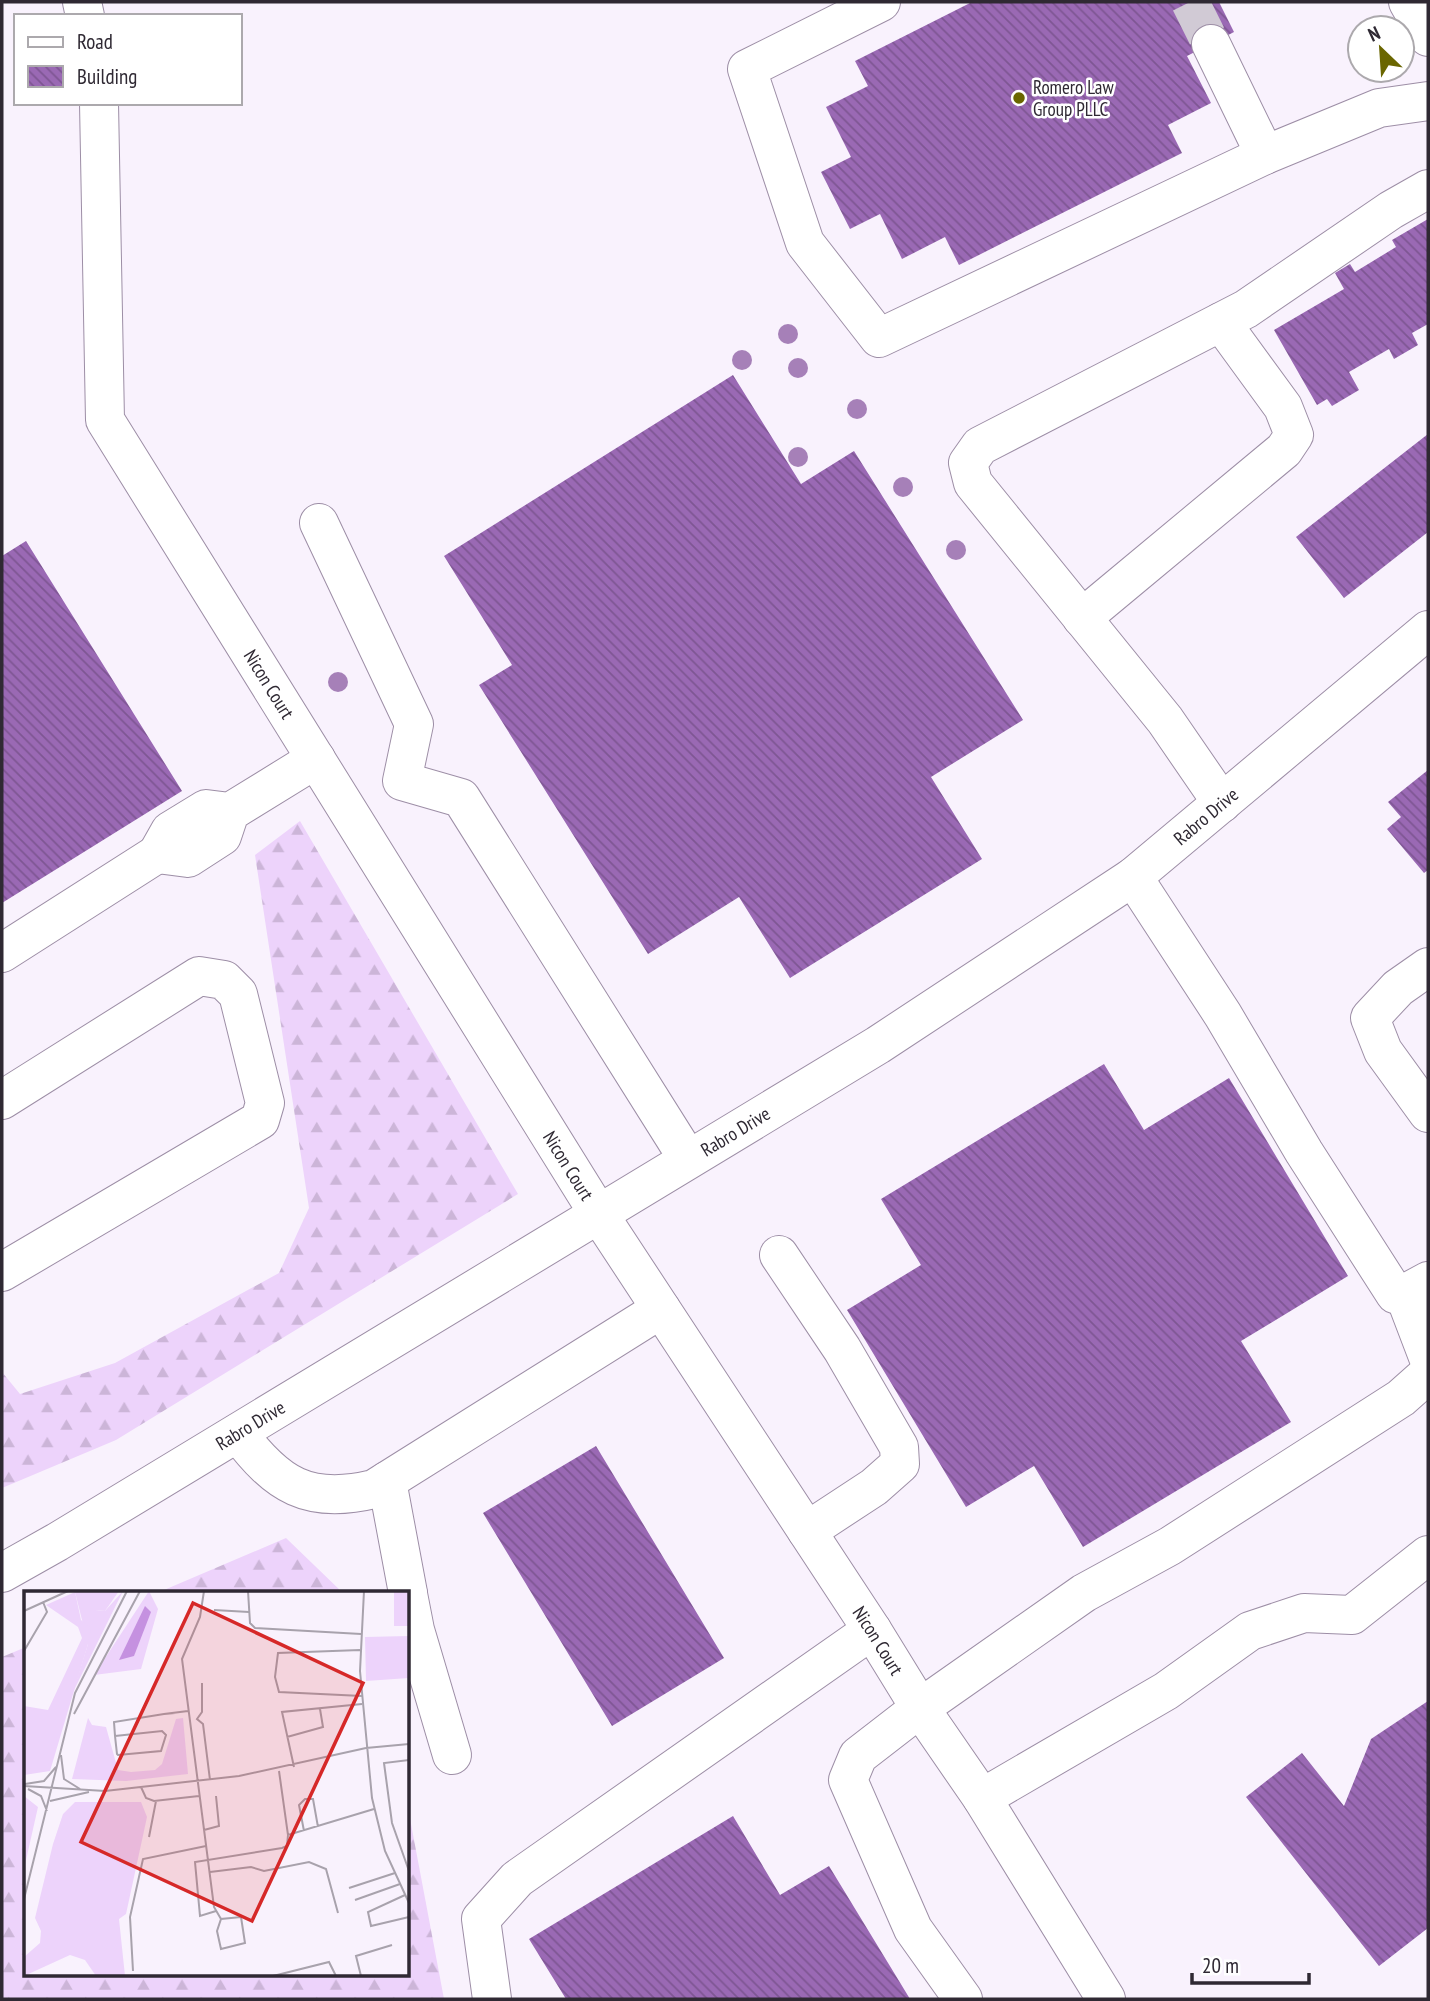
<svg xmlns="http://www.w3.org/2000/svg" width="1430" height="2001" viewBox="0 0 1430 2001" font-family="'PT Sans Narrow',sans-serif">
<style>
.forest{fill:url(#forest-firs)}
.building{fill:url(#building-back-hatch)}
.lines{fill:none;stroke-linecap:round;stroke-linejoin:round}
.minor-tunnel{stroke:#d1cad5;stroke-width:38;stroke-dasharray:38 19;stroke-linecap:butt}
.minor-casing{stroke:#9d8ea6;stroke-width:40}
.major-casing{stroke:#9d8ea6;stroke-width:40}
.minor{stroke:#fff;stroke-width:38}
.major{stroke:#fff;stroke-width:38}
.tree{fill:#a680b8}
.poi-dot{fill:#6a6600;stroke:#fff;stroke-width:2.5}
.labels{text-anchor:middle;stroke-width:5;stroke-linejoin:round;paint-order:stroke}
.poi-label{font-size:19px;fill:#2f2933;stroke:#fff;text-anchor:start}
.street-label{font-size:19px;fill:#2f2933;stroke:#fff}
.inset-road{fill:none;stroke:#a8a2ac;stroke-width:2}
.view{fill:#d62828;fill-opacity:0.15;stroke:#d62828;stroke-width:3.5}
.inset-edge{fill:none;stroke:#2f2933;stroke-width:3.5}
</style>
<defs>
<pattern id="forest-firs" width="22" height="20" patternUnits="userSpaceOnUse" patternTransform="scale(1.75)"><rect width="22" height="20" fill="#edd3fb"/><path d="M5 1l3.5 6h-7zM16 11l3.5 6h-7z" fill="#ccb5d8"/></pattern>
<pattern id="building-back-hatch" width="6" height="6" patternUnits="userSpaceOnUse" patternTransform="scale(1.75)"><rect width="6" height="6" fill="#9a69b4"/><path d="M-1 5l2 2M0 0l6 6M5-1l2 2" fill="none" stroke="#7e5693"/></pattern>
</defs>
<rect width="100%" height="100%" fill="#f9f2fd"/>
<path class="forest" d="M300,821L518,1194L116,1440L2,1488V1372L20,1394L115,1363L279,1273L309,1208L255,855Z
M286,1538L343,1593H157Z
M26,1647V1975H408V1808L444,1999H2V1657Z"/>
<path class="building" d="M972,2H1219L1234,32L1187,56L1211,103L1168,125L1182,153L959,265L945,237L902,259L880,214L850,229L821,172L851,157L826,107L868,86L855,61Z
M1428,219V324L1412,333L1418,345L1394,359L1389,349L1349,372L1359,390L1332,406L1327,399L1317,405L1274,330L1344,289L1335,273L1350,264L1355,272L1396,247L1392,240Z
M733,375L801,484L854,451L1023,720L931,777L982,859L790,978L739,897L648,954L479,685L512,665L444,556Z
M1428,434V532L1344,598L1296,537Z
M26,541L182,791L2,903V556Z
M1428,770V870L1424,873L1387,829L1401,817L1388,802Z
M1104,1064L1144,1130L1229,1078L1348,1276L1241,1341L1291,1422L1083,1547L1034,1466L966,1507L847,1310L921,1265L881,1199Z
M596,1446L724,1658L612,1726L483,1513Z
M1428,1701V1928L1379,1966L1246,1797L1302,1753L1344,1806L1371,1739Z
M733,1816L780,1895L829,1866L910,1999H566L529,1939Z"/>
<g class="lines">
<path class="minor-tunnel" d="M1190,2L1211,44"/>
<defs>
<g id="minor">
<path d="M82,2L85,16"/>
<path d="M881,2L747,69L805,243L879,338L1265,155L1379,108L1428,101"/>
<path d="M1211,44L1265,155"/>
<path id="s1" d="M99,103L105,420L598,1213L872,1630L920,1708L982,1798L1106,1999"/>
<path d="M319,523L414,724L402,781L461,798L688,1159"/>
<path d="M1082,618L1284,450L1294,435L1283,407L1221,322"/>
<path d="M1222,803L1165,720L973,483L968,463L980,446L1246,309L1391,210L1428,189"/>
<path d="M230,812L206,809L170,831L157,854L188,858L222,836L230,812L316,759"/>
<path d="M1133,877L1223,1015L1304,1152L1395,1294H1404L1428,1281"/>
<path d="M2,953L157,854"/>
<path d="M1428,967L1398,988L1370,1018L1383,1051L1428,1113"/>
<path d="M2,1100L199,976L224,980L238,994L265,1103L260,1120L2,1272"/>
<path d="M779,1255L842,1349L899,1447L900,1464L874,1487L807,1531"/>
<path d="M1404,1294L1428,1357"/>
<path d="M238,1433C277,1485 308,1505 374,1489L661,1309"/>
<path d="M387,1481L408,1593"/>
<path d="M408,1594L415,1630L452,1755"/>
<path d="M982,1798L1166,1691L1250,1631L1304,1613L1352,1615L1428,1555"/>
<path d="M492,1999L481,1919L517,1879L872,1630"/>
<path d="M963,1999L913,1929L848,1780L858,1756L920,1708L1084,1593L1170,1546L1401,1398L1428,1374"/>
</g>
<g id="major">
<path d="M1408,2L1428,37"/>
<path id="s2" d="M2,1573L57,1542L878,1045L1133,877L1428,630"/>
</g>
</defs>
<use href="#minor" class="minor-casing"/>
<use href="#major" class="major-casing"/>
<use href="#minor" class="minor"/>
<use href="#major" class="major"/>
</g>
<g class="tree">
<circle cx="788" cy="334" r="10"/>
<circle cx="742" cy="360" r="10"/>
<circle cx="798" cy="368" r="10"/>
<circle cx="857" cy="409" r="10"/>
<circle cx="798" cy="457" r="10"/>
<circle cx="903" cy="487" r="10"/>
<circle cx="956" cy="550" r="10"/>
<circle cx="338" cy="682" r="10"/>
</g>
<circle class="poi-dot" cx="1019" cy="98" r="7"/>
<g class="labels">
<g class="poi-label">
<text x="1033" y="94">Romero Law<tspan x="1033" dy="22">Group PLLC</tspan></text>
</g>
<g class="street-label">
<text dy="7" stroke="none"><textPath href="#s1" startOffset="628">Nicon Court</textPath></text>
<text dy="7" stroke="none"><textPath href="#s2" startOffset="1423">Rabro Drive</textPath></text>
<text dy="7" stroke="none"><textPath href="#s2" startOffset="856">Rabro Drive</textPath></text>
<text dy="7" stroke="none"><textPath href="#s1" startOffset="1195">Nicon Court</textPath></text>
<text dy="7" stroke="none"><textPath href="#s2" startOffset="289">Rabro Drive</textPath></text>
<text dy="7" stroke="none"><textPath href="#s1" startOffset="1762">Nicon Court</textPath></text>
</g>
</g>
<g transform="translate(24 1591)">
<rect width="385" height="385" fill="#f9f2fd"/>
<path d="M72,0V19L81,20L99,0L49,101L64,53L51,1Z" fill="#edd3fb"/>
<path d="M72,0H95L81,20L72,19ZM125,0L134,18L117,78L70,84ZM370,0H385V35H370ZM51,1L57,29L67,37L64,53L26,180L0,184V115L24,119L58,47L54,36L22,14ZM385,45V87L342,90L341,46ZM64,127L68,134L82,136L94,179L107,181L131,179L138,173L152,128L159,127L164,183L102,190L48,188ZM0,205L14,216L0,278ZM51,211H117L123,226L102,323L95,328L101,385H72L61,369L46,364L0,385V366L16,352L17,340L11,327L29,253L39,223Z" fill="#edd3fb"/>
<path d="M121,15L127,21L110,65L95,69Z" fill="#c591e0"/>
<path class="inset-road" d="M180,0L176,26L158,68L190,316L197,328M224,0L226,32L231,37L337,43M340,0L336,80L348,207L361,260L385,312M190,19L225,21M0,20L44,0M336,59L254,62L251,86L255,101L338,105M0,60L23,21L19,11M178,92V121L173,128L179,133L186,189M151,122L140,123L164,120M50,123L116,0M91,145L138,140L142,144L137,160L94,164L93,163L91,145L90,131L140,123M263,146L299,136L296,118M342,157L385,153M37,164L40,188L56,198M385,169L360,172L368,232L385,280M270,176L258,121L338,113M255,180L264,244L350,218M1,193L20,190L32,176M0,195L81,200L215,185L342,157M117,196L122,207L130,210L175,205M4,198L17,205L23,220M26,210L65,201M180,239L195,235L192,205M280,240L275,214L281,208H289L294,236M125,246L132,210M186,281L227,276L240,280L285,271L302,278L314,322M325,297L371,282M381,304L344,321L347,335L385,326M0,308L51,102L103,0M331,309L376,293M192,320L176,325L171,271L258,257L263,255L264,244M217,326L221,352L197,358L193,340L197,328ZM109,380L106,326L119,268L182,255M249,385L305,371L312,385M337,385L332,365L368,354"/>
<path class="view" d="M169,12L339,92L228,330L57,251Z"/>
<rect width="385" height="385" class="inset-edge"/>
</g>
<rect width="1430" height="2001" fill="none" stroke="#2f2933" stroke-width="7"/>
<rect x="14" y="14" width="228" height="91" fill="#ffffff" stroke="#aca9ad" stroke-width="2"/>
<rect x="28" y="37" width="35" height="10" fill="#ffffff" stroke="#aca9ad" stroke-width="2"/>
<text x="77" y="49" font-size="21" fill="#2f2933">Road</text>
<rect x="28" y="66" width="35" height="21" fill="url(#building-back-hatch)" stroke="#aca9ad" stroke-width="2"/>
<text x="77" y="84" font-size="21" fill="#2f2933">Building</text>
<g transform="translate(1381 49) rotate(335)"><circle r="33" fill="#ffffff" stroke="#aca9ad" stroke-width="2"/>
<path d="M0-5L12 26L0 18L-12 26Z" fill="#6a6600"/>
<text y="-10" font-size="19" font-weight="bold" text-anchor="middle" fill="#2f2933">N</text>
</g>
<path d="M1192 1973v10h117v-10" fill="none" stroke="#2f2933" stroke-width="3.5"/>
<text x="1202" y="1973" font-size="21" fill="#2f2933" stroke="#ffffff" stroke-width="5" paint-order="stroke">20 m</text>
</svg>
